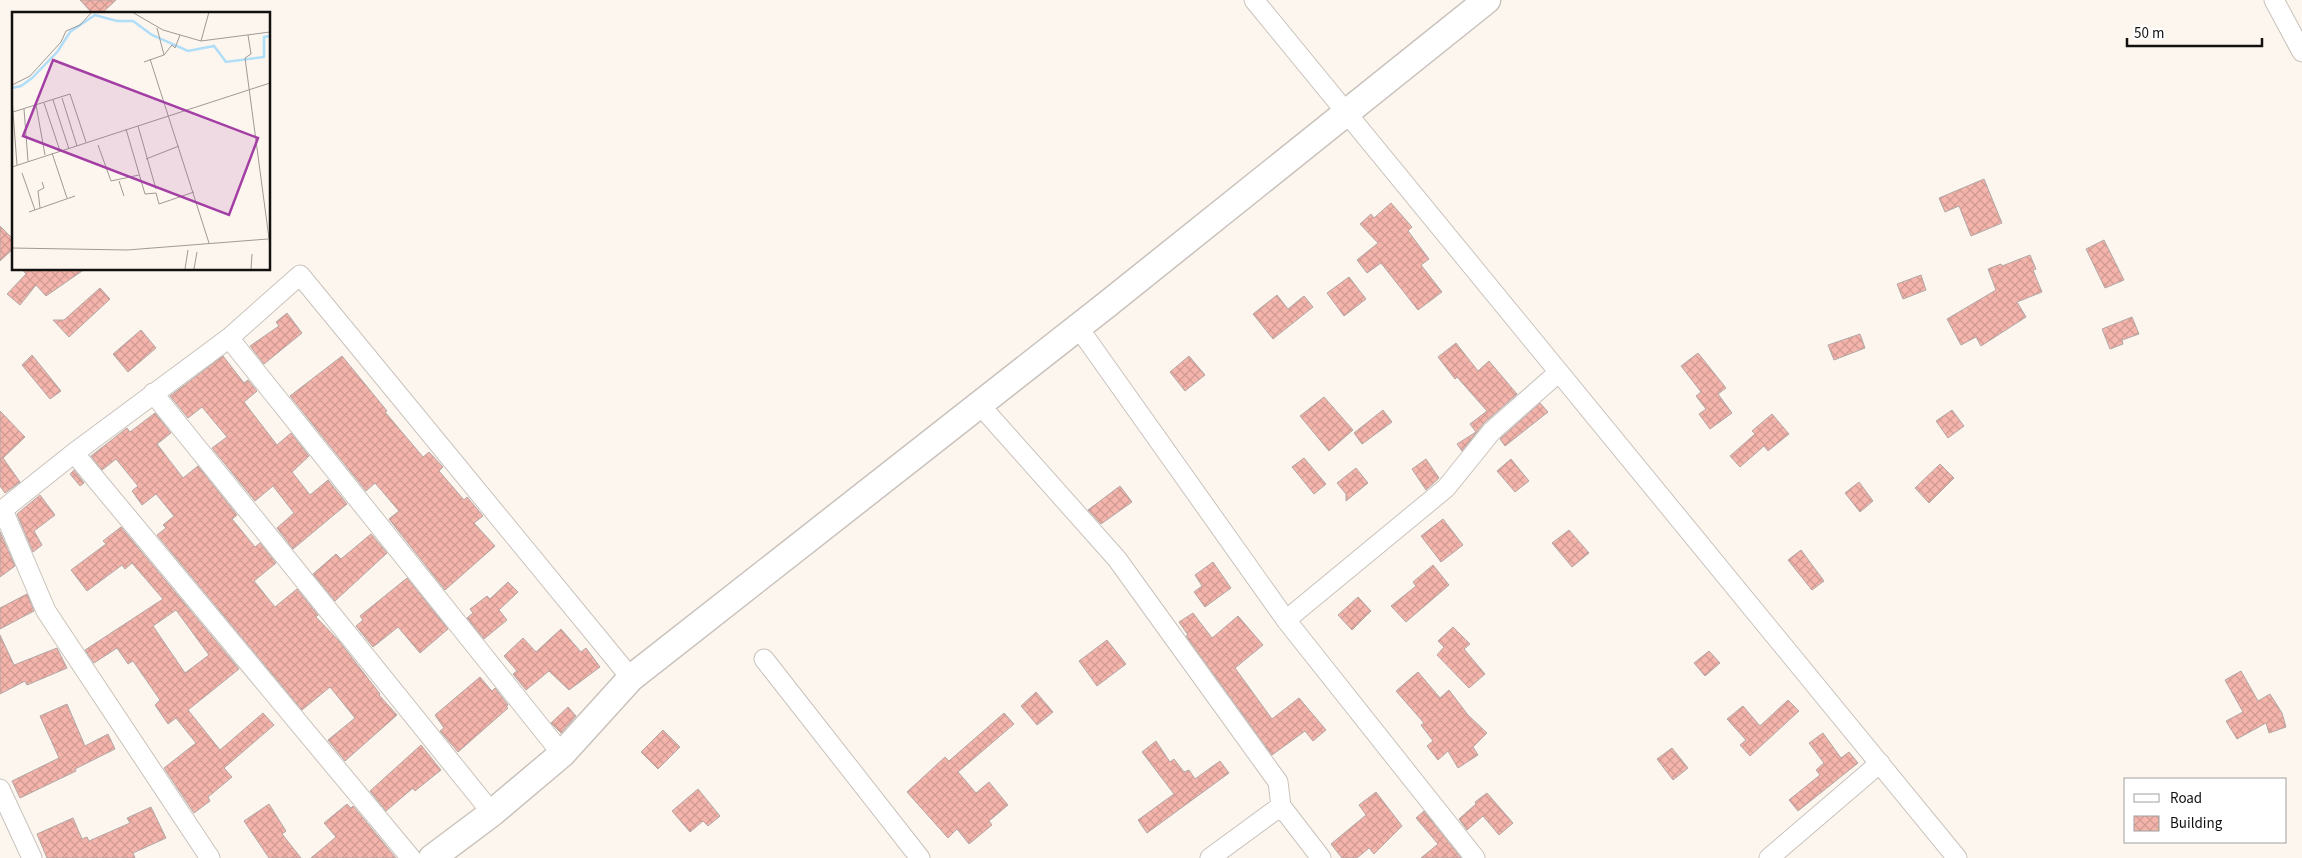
<svg xmlns="http://www.w3.org/2000/svg" width="2302" height="858" viewBox="0 0 2302 858" font-family="'Source Sans 3',sans-serif">
<style>
.building{fill:url(#building-cross-hatch);stroke:#b2a8a6;fill-rule:evenodd}
.lines{fill:none;stroke-linecap:round;stroke-linejoin:round}
.street-casing{stroke:#c9c2bc;stroke-width:21}
.secondary-casing{stroke:#c9c2bc;stroke-width:29}
.street{stroke:#fff;stroke-width:19}
.secondary{stroke:#fff;stroke-width:26}
.inset-river{fill:none;stroke:#b0def9;stroke-width:2.5}
.inset-road{fill:none;stroke:#9f9a95;stroke-width:1}
.view{fill:#a23ea4;fill-opacity:0.15;stroke:#a23ea4;stroke-width:2.5}
.inset-edge{fill:none;stroke:#13110f;stroke-width:2.5}
</style>
<defs>
<pattern id="building-cross-hatch" width="8" height="8" patternUnits="userSpaceOnUse" patternTransform="scale(1.25)"><rect width="8" height="8" fill="#f4b4ab"/><path d="M0 0l8 8M0 8l8-8" fill="none" stroke="#d09a92"/></pattern>
</defs>
<rect width="100%" height="100%" fill="#fdf6ef"/>
<path class="building" d="M80,0H116L101,14H93Z
M1984,179L2002,223L1971,236L1959,206L1945,212L1939,198Z
M1391,203L1412,227L1408,231L1429,259L1421,265L1442,292L1418,310L1381,263L1367,273L1357,260L1378,243L1360,224L1371,214L1374,218Z
M0,226L14,240V248L0,261Z
M2104,240L2124,280L2105,288L2086,249Z
M2030,255L2036,269L2033,270L2042,292L2017,302L2026,317L1981,346L1976,337L1961,345L1947,319L1996,290L1988,269L2001,264L2002,266Z
M22,269H85L46,296L36,285L20,305L7,294L26,274Z
M1921,275L1926,290L1903,299L1897,284Z
M1349,277L1366,299L1344,316L1327,293Z
M100,288L110,299L69,337L53,320H64Z
M1277,295L1288,309L1304,296L1313,307L1273,339L1253,314Z
M287,313L302,333L264,364L250,346L279,326L276,322Z
M2132,317L2139,334L2122,340L2123,344L2110,349L2102,329Z
M141,330L156,348L128,372L113,354Z
M1860,334L1865,348L1834,360L1828,345Z
M1456,343L1478,371L1489,361L1517,394L1484,423L1462,451L1457,444L1476,432L1470,424L1487,411L1457,377L1455,379L1438,357Z
M1698,353L1726,388L1718,394L1732,413L1710,429L1699,414L1706,409L1696,396L1701,392L1681,366Z
M32,355L61,391L50,399L22,365Z
M223,356L244,383L248,380L257,391L244,402L277,445L291,433L309,456L292,472L310,495L328,480L347,504L293,549L277,528L294,513L273,486L255,501L212,448L227,437L202,407L188,418L170,396Z
M342,356L387,411L385,412L423,457L429,452L443,467L439,471L464,500L467,497L483,516L474,523L495,546L445,590L389,519L399,511L375,483L366,491L290,396Z
M1189,356L1205,375L1185,391L1170,372Z
M1324,397L1353,430L1329,451L1300,416Z
M1540,403L1548,412L1505,446L1500,439Z
M1383,410L1392,422L1362,444L1354,433Z
M1952,410L1964,426L1948,438L1936,421Z
M0,411L25,437L3,458L20,482L5,493L0,486Z
M155,413L171,433L157,444L183,478L198,466L237,515L232,519L255,547L260,543L276,563L254,581L275,607L297,589L318,615L316,617L339,641L380,694L379,695L397,715L345,761L328,740L355,718L330,687L302,710L157,535L166,528L163,525L174,516L156,494L142,505L132,491L138,486L116,459L102,470L91,456L127,428L130,432Z
M1772,414L1789,434L1768,451L1764,446L1740,467L1730,456L1755,434L1752,431Z
M1304,458L1326,484L1314,494L1292,467Z
M1426,459L1439,478L1426,490L1412,469Z
M1511,459L1529,481L1515,492L1497,471Z
M1940,464L1954,478L1929,503L1915,488Z
M1356,468L1368,483L1346,501V494L1337,483Z
M74,470L84,483L80,486L70,474Z
M1859,482L1873,501L1860,512L1845,493Z
M1120,486L1132,502L1101,524L1088,510Z
M40,495L55,515L34,531L42,545L33,552L17,514Z
M1443,519L1463,545L1441,562L1421,536Z
M121,527L239,669L188,710L220,750L263,713L274,725L224,768L232,777L208,797L210,801L194,813L164,768L196,743L176,718L168,724L155,705L160,700L133,661L128,664L117,648L94,663L85,650L163,599L132,563L125,569L122,565L87,591L71,570L106,544L103,541ZM176,610L209,655L185,673L153,626Z
M1569,530L1589,553L1572,567L1552,543Z
M0,532L15,566L0,577Z
M371,534L387,553L335,601L313,574L336,554L341,559Z
M1801,550L1824,581L1812,590L1788,560Z
M1213,562L1231,588L1205,607L1194,592L1202,586L1195,575Z
M1433,565L1449,585L1406,622L1391,606L1416,586L1413,582Z
M407,578L448,629L420,653L398,627L373,647L356,626L363,620L360,616Z
M508,582L518,592L499,610L507,620L484,639L467,618L473,613L470,609L487,596L490,599Z
M27,594L34,611L0,629V608Z
M1358,597L1371,611L1352,630L1338,615Z
M1193,613L1212,638L1238,616L1263,645L1235,668L1272,719L1299,698L1326,730L1313,741L1305,731L1272,755L1186,636L1188,635L1179,622Z
M1453,627L1470,644L1464,649L1485,674L1469,688L1437,655L1444,647L1438,641Z
M561,629L581,652L586,648L600,667L569,690L549,671L526,690L513,674L517,671L504,656L523,638L536,652Z
M0,635L14,665L57,648L67,668L27,685L25,681L0,694Z
M1107,640L1126,664L1097,686L1079,661Z
M1709,651L1720,663L1705,676L1694,663Z
M2241,671L2258,701L2270,694L2282,713L2286,727L2269,733L2266,723L2237,739L2226,721L2243,712L2225,680Z
M1418,672L1440,698L1449,690L1468,715L1487,733L1473,747L1478,755L1458,768L1448,751L1438,760L1427,746L1433,741L1421,725L1424,723L1396,691Z
M480,677L490,689L492,691L495,688L508,705L506,706L508,708L458,752L440,731L444,728L435,715Z
M1036,692L1053,712L1037,725L1021,706Z
M1788,700L1799,711L1750,756L1740,745L1746,740L1727,719L1743,706L1760,726Z
M67,704L85,746L108,734L115,749L75,769L76,771L20,798L12,781L59,758L40,716Z
M568,707L576,716L561,733L551,723Z
M1004,713L1014,724L958,772L976,793L989,782L1008,805L989,821L992,825L969,844L957,829L948,838L907,792L945,757L949,761Z
M663,730L680,747L658,769L641,752Z
M1823,733L1841,758L1849,752L1858,763L1798,811L1789,800L1820,775L1816,770L1824,763L1809,743Z
M1156,741L1170,762L1174,759L1184,772L1189,770L1195,779L1220,761L1229,773L1147,833L1138,820L1174,794L1142,752Z
M421,745L441,770L415,791L413,788L386,811L370,791Z
M1672,748L1688,768L1673,780L1657,759Z
M698,789L720,816L708,826L703,821L690,832L672,811Z
M1376,792L1402,826L1374,854L1369,848L1357,858H1342L1331,844L1366,815L1359,805Z
M1487,793L1513,823L1499,835L1483,816L1467,830L1459,819L1476,804L1475,802Z
M269,804L286,831L282,834L301,858H269L244,821Z
M347,804L351,808L353,806L396,858H311L336,837L324,823Z
M151,807L166,838L133,853L135,858H47L37,834L73,818L82,839L87,837L89,841L130,823L127,818Z
M1424,811L1461,858H1421L1438,844L1416,818Z"/>
<g class="lines">
<defs>
<path id="street" d="M1254,0L1957,858
M2274,0L2302,52
M1078,327L1286,620L1475,858
M229,338L562,754
M153,393L492,813
M979,404L1117,559L1278,782L1281,806L1321,858
M74,453L411,858
M3,510L46,611L210,858
M0,512L74,453L229,338L300,275L631,678
M1286,620L1446,488L1492,431L1559,372
M764,659L920,858
M0,789L32,858
M1210,858L1281,806
M1769,858L1880,763"/>
<path id="secondary" d="M432,858L492,813L562,754L631,678L1105,306L1487,0"/>
</defs>
<use href="#street" class="street-casing"/>
<use href="#secondary" class="secondary-casing"/>
<use href="#street" class="street"/>
<use href="#secondary" class="secondary"/>
</g>
<g transform="translate(12 12)">
<rect width="258" height="258" fill="#fdf6ef"/>
<path class="inset-river" d="M0,76L9,74L20,66L46,39L58,20L83,3L105,9H121L140,23L176,39L202,34L214,50L252,45V25L258,24"/>
<path class="inset-road" d="M120,0L151,18L189,29M197,0L189,29L258,20M236,23L239,42L233,46L258,234M152,43L160,33L163,36L168,23M138,47L197,231M132,50L152,43L145,16M0,73L18,64L49,30L54,19L68,13L80,0M50,86L65,134M0,87L5,153M41,88L57,137M32,91L48,139M24,93L33,143M12,97L16,149M1,100L58,82L74,130M126,114L144,177M114,117L133,182L144,181L147,192L182,180M86,133L99,169L127,163M40,141L55,186M134,147L167,134M0,155L258,71M10,161L23,198M107,169L112,184M28,196L26,179L32,176L30,170M17,200L63,184M0,236L115,238L256,227M173,257L176,238M182,257L185,240M239,257L240,242"/>
<path class="view" d="M41,48L246,126L217,203L11,124Z"/>
<rect width="258" height="258" class="inset-edge"/>
</g>
<rect x="2124" y="778" width="162" height="65" fill="#ffffff" stroke="#a1a09f"/>
<rect x="2134" y="794" width="25" height="8" fill="#ffffff" stroke="#a1a09f"/>
<text x="2170" y="803" font-size="15" fill="#13110f">Road</text>
<rect x="2134" y="816" width="25" height="15" fill="url(#building-cross-hatch)" stroke="#a1a09f"/>
<text x="2170" y="828" font-size="15" fill="#13110f">Building</text>
<path d="M2127 38v8h135v-8" fill="none" stroke="#13110f" stroke-width="2.5"/>
<text x="2134" y="38" font-size="15" fill="#13110f" stroke="#ffffff" stroke-width="4" paint-order="stroke">50 m</text>
</svg>
